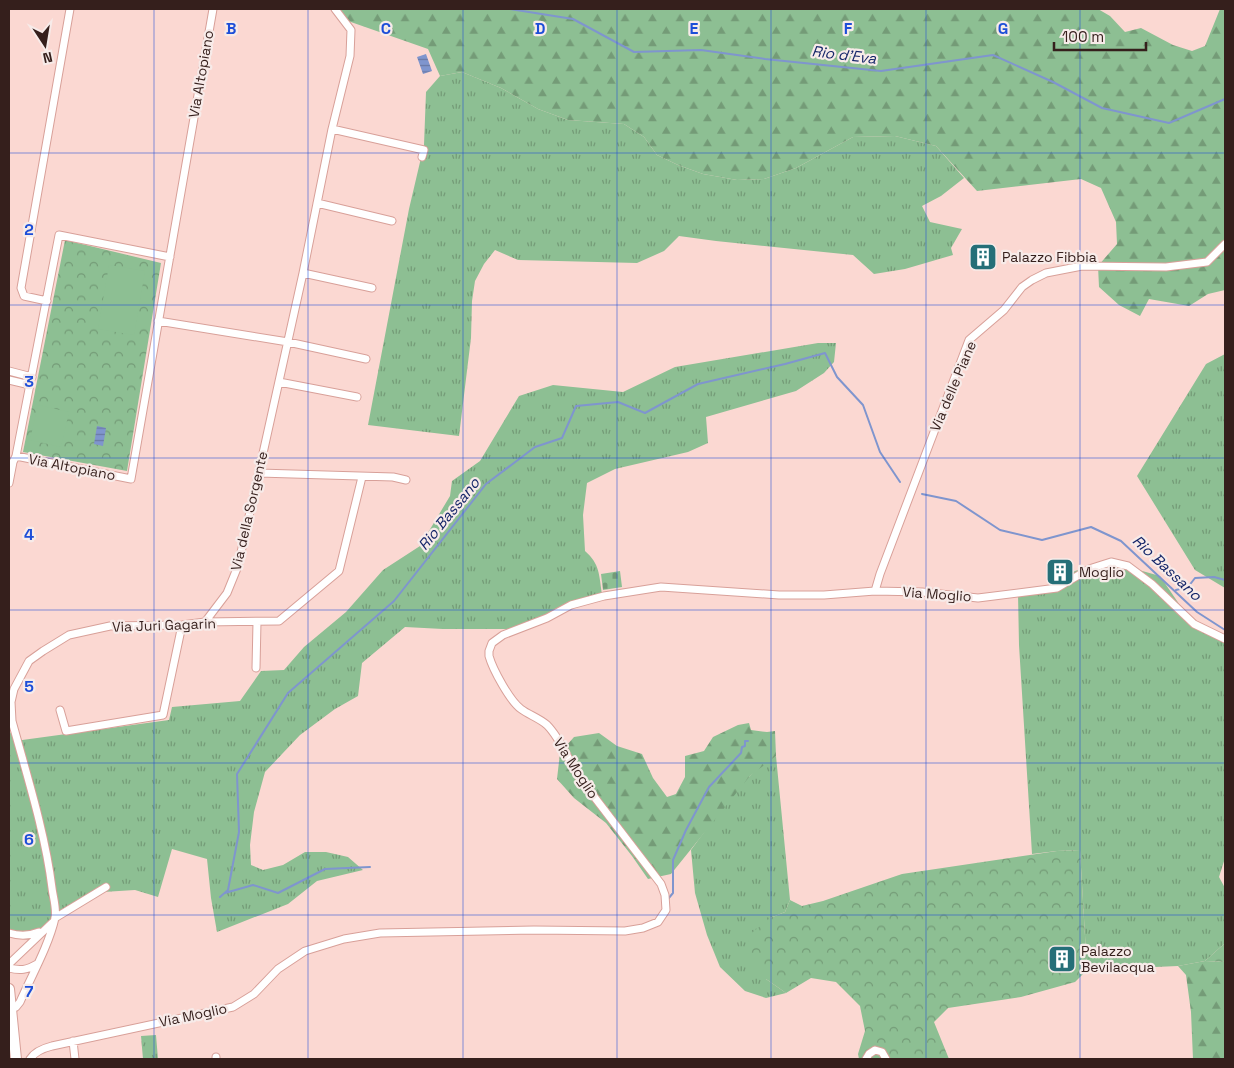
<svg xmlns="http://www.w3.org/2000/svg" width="1234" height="1068" viewBox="0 0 1234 1068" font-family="'Space Grotesk',sans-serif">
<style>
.grass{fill:url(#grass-tufts)}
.forest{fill:url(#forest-firs)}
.cemetery{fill:url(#cemetery-stones)}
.park{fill:url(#park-crowns)}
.pitch{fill:#8dbf93}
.water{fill:url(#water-rules)}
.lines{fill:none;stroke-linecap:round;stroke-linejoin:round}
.stream{stroke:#7f95ce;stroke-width:2}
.street-casing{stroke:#d8a099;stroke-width:9}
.secondary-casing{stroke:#d8a099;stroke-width:12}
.street{stroke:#fff;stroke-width:7}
.secondary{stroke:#fff;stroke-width:10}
.grid{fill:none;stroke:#1d4ed8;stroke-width:1;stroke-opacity:0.55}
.labels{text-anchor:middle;stroke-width:4.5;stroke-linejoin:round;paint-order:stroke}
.street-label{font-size:14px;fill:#351f1c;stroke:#f7ebe9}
.poi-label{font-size:14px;fill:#351f1c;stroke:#f7ebe9;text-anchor:start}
.water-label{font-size:15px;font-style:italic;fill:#152669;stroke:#f7ebe9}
.grid-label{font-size:16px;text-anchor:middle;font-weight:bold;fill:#1d4ed8;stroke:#f7ebe9;stroke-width:4.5;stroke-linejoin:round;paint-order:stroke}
</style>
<defs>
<pattern id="grass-tufts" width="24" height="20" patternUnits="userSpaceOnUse" patternTransform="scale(1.25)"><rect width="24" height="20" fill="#8dbf93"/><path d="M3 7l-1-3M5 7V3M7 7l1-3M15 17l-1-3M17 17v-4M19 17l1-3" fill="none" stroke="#749b77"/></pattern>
<pattern id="forest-firs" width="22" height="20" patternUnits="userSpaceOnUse" patternTransform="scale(1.25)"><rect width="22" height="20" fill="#8dbf93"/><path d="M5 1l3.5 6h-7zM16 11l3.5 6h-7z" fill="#749b77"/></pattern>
<pattern id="cemetery-stones" width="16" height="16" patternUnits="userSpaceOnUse" patternTransform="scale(1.25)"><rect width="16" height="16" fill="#8dbf93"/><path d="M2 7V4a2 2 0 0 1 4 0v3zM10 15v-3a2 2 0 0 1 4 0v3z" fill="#749b77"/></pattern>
<pattern id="park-crowns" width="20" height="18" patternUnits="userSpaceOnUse" patternTransform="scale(1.25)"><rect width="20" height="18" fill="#8dbf93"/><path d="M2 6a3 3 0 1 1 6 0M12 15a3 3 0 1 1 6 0" fill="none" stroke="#749b77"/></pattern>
<pattern id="water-rules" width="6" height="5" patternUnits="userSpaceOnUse" patternTransform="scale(1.25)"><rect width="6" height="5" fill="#7f95ce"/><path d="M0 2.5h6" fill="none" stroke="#6979a6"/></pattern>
</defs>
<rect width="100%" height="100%" fill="#fbd8d2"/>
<path class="grass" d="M462,72L501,88L538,109L568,120L624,124L644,137L657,155L678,165L703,174L737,180L764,179L796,168L853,137L895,136L936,146L964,178L941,196L922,206L930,222L962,229L951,248L953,255L905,269L874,274L853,255L716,241L679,236L664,251L637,263L518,260L495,250L484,264L475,281L472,301L471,338L459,436L368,425L409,209L424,145L426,92L440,76Z
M818,343H836L834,362L824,373L796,391L706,417L708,443L688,452L615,469L587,483L583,515L585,551C600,564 599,575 602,594L508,629H443L405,627L362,663L358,696L335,709L300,735L265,772L254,812L250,845L251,865L263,870L283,865L305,852H326L348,857L363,870L317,881L288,904L217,932L211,898L207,859L172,849L158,897L135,890L103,892L46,926L24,934L9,931V730L15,741L169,720L172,707L240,701L261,671L284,670L304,647L346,612L383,570L420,546L450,496L452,481L480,461L519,396L553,385L623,392L675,367Z
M1225,354V588L1195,570L1137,476L1206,364Z
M1107,561L1160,576L1192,623L1225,641V858L1219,877L1225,888L1224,944L1205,961L1178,966L1087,970L1080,850L1057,851L1032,854L1019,645L1018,594L1049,589L1075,571Z
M776,756L790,900L785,912L770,918L766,979L786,993L766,998L745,991L720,967L707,935L695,893L691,850C716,817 740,777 776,756Z
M156,1035L158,1059H143L141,1036Z"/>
<path class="forest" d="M338,9H1098L1110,16L1125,32L1141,28L1173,45L1192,51L1205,46L1220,9H1225V290L1208,294L1189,306L1149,299L1140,316L1119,305L1099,287L1098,266L1117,244L1116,222L1101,188L1081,179L977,191L936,146L895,136L853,137L796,168L764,179L737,180L703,174L678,165L657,155L644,137L624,124L568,120L538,109L501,88L462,72L440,76L428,49L348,21Z
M749,723L751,730L767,732L775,731L776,756L750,776L671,874L648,879L632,856L606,823L574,798L557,779L560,753L574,737L599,733L617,746L642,754L653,778L667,797L676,794L685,777V756L704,751L713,737L738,725Z
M1205,961L1225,962V1059H1193L1191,1012L1186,975L1178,966Z"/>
<path class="cemetery" d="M620,571L622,587L603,590L601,574Z"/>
<path class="park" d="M65,240L161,263L127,471L23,452Z
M1080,850L1087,970L1075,982L1021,997L948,1008L934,1022L949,1059H859L858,1054L865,1031L860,1006L836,982L811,978L786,993L766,979L748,954V936L770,918L785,912L790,900L802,906L823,901L902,874L1057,851Z
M1225,933V962L1205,961L1224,944Z"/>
<path class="pitch" d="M109,265L145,271L134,335L98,329Z
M38,405L69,412L61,447L30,440Z"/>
<path class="water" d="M426,54L432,71L423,74L417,57Z
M97,426L106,428L103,446L94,444Z"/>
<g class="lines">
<path class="stream" d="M510,9L573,19L634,52L701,50L765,59L881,71L993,55L1053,82L1102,108L1169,123L1225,99
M922,494L956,501L1000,530L1042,540L1091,527L1121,541L1197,612L1225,630
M1176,590L1188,587L1195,578L1214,577L1225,580
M225,893L253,885L278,893L325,869L370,867
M220,897L228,890L239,832L237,774L288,693L394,601L486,484L535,447L562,438L576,406L618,402L645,413L698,384L785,364L825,353L837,377L863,405L880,452L900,482
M668,899L673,893V860L686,830L709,787L741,753L742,747L745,746V741H748"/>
<defs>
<path id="street" d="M332,129L424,150L422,157
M317,203L392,221
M170,257L59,235L16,456L131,479L213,9
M303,273L372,288
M47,301L24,296L21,288L70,9
M158,321L288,342L366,359
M9,371L32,377
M9,380L30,385
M279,382L357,397
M259,473L393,477L406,480
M9,483L13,462L16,456
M875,591L880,574L969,340L1004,310L1022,287L1032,280L1046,273L1082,266L1166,267L1207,262L1225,244
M205,622L227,593L238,566L303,273L332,129L350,56L351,30L335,9
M256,668L257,622
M60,710L66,731L163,715L182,625
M55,918L106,887
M9,933C19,936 29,936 39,932
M9,964L52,923
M9,968C20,971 27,970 37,964
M9,1010L16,1007L20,1002C31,977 49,945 55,918C57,909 53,897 52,888C45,832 27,776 12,721L11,702L14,689L29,661L43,651L69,635L110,626L182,625L205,622L279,621L339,571L362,477
M73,1041L75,1059
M216,1057V1059
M30,1059C35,1051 44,1048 52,1046L233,1007L254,994L278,969L305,951L344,939L380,933L534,930L625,931L643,928L658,922L666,910L665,895L661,884L579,777C568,760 561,739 547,725C539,718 529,715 521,709C510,701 493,670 489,656V651L492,643L503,635L547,618L571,605L604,596L661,587L779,595H824L875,591L922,592L978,598L1057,588L1089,569L1111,562L1128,566L1152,584L1194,624L1225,639
M866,1059L869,1054L875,1050L882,1052L886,1059"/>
<path id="secondary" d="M9,989L16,1059"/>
</defs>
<use href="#street" class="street-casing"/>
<use href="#secondary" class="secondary-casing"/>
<use href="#street" class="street"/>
<use href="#secondary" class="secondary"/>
</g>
<path class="grid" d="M154,9V1059M308,9V1059M463,9V1059M617,9V1059M771,9V1059M926,9V1059M1080,9V1059M9,153H1225M9,305H1225M9,458H1225M9,610H1225M9,763H1225M9,915H1225"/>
<defs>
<symbol id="building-square" viewBox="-11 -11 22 22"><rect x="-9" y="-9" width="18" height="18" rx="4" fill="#256f78" stroke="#f7ebe9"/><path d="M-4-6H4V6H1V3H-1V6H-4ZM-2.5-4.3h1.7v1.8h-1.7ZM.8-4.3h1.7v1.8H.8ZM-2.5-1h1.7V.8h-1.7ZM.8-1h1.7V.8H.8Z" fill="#fff"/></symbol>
</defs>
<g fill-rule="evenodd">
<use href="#building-square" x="967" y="241" width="32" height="32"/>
<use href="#building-square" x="1044" y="556" width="32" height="32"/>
<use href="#building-square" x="1046" y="943" width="32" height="32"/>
</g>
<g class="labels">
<g class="street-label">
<text transform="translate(201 74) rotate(-80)" y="5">Via Altopiano</text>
<text transform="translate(953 386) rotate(-67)" y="5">Via delle Piane</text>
<text transform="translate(72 467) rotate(11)" y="5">Via Altopiano</text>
<text transform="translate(249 511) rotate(-77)" y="5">Via della Sorgente</text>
<text transform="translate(937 594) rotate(4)" y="5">Via Moglio</text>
<text transform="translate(164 625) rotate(-2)" y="5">Via Juri Gagarin</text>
<text transform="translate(576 768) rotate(57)" y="5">Via Moglio</text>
<text transform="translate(193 1015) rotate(-12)" y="5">Via Moglio</text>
</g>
<g class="poi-label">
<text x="1002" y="262">Palazzo Fibbia</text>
<text x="1079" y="577">Moglio</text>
<text x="1081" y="956">Palazzo<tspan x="1081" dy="16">Bevilacqua</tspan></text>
</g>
<g class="water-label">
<text transform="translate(844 55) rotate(7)" y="5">Rio d'Eva</text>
<text transform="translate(449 514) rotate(-51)" y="5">Rio Bassano</text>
<text transform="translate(1167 568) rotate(43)" y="5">Rio Bassano</text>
</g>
</g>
<g class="grid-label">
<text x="231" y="34">B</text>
<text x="386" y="34">C</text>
<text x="540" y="34">D</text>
<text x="694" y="34">E</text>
<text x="848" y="34">F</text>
<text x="1003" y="34">G</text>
<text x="29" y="235">2</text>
<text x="29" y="387">3</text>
<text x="29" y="540">4</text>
<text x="29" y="692">5</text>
<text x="29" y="845">6</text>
<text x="29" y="997">7</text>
</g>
<rect width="1234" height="1068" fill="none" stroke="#351f1c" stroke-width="20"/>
<g transform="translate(45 45) rotate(168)" stroke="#f7ebe9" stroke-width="4" paint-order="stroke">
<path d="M0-4L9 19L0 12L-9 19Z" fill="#351f1c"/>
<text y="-8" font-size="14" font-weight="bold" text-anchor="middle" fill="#351f1c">N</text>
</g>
<path d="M1054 42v8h92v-8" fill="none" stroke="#351f1c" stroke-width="2.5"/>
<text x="1062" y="42" font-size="15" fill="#351f1c" stroke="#f7ebe9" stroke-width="4" paint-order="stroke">100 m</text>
</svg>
